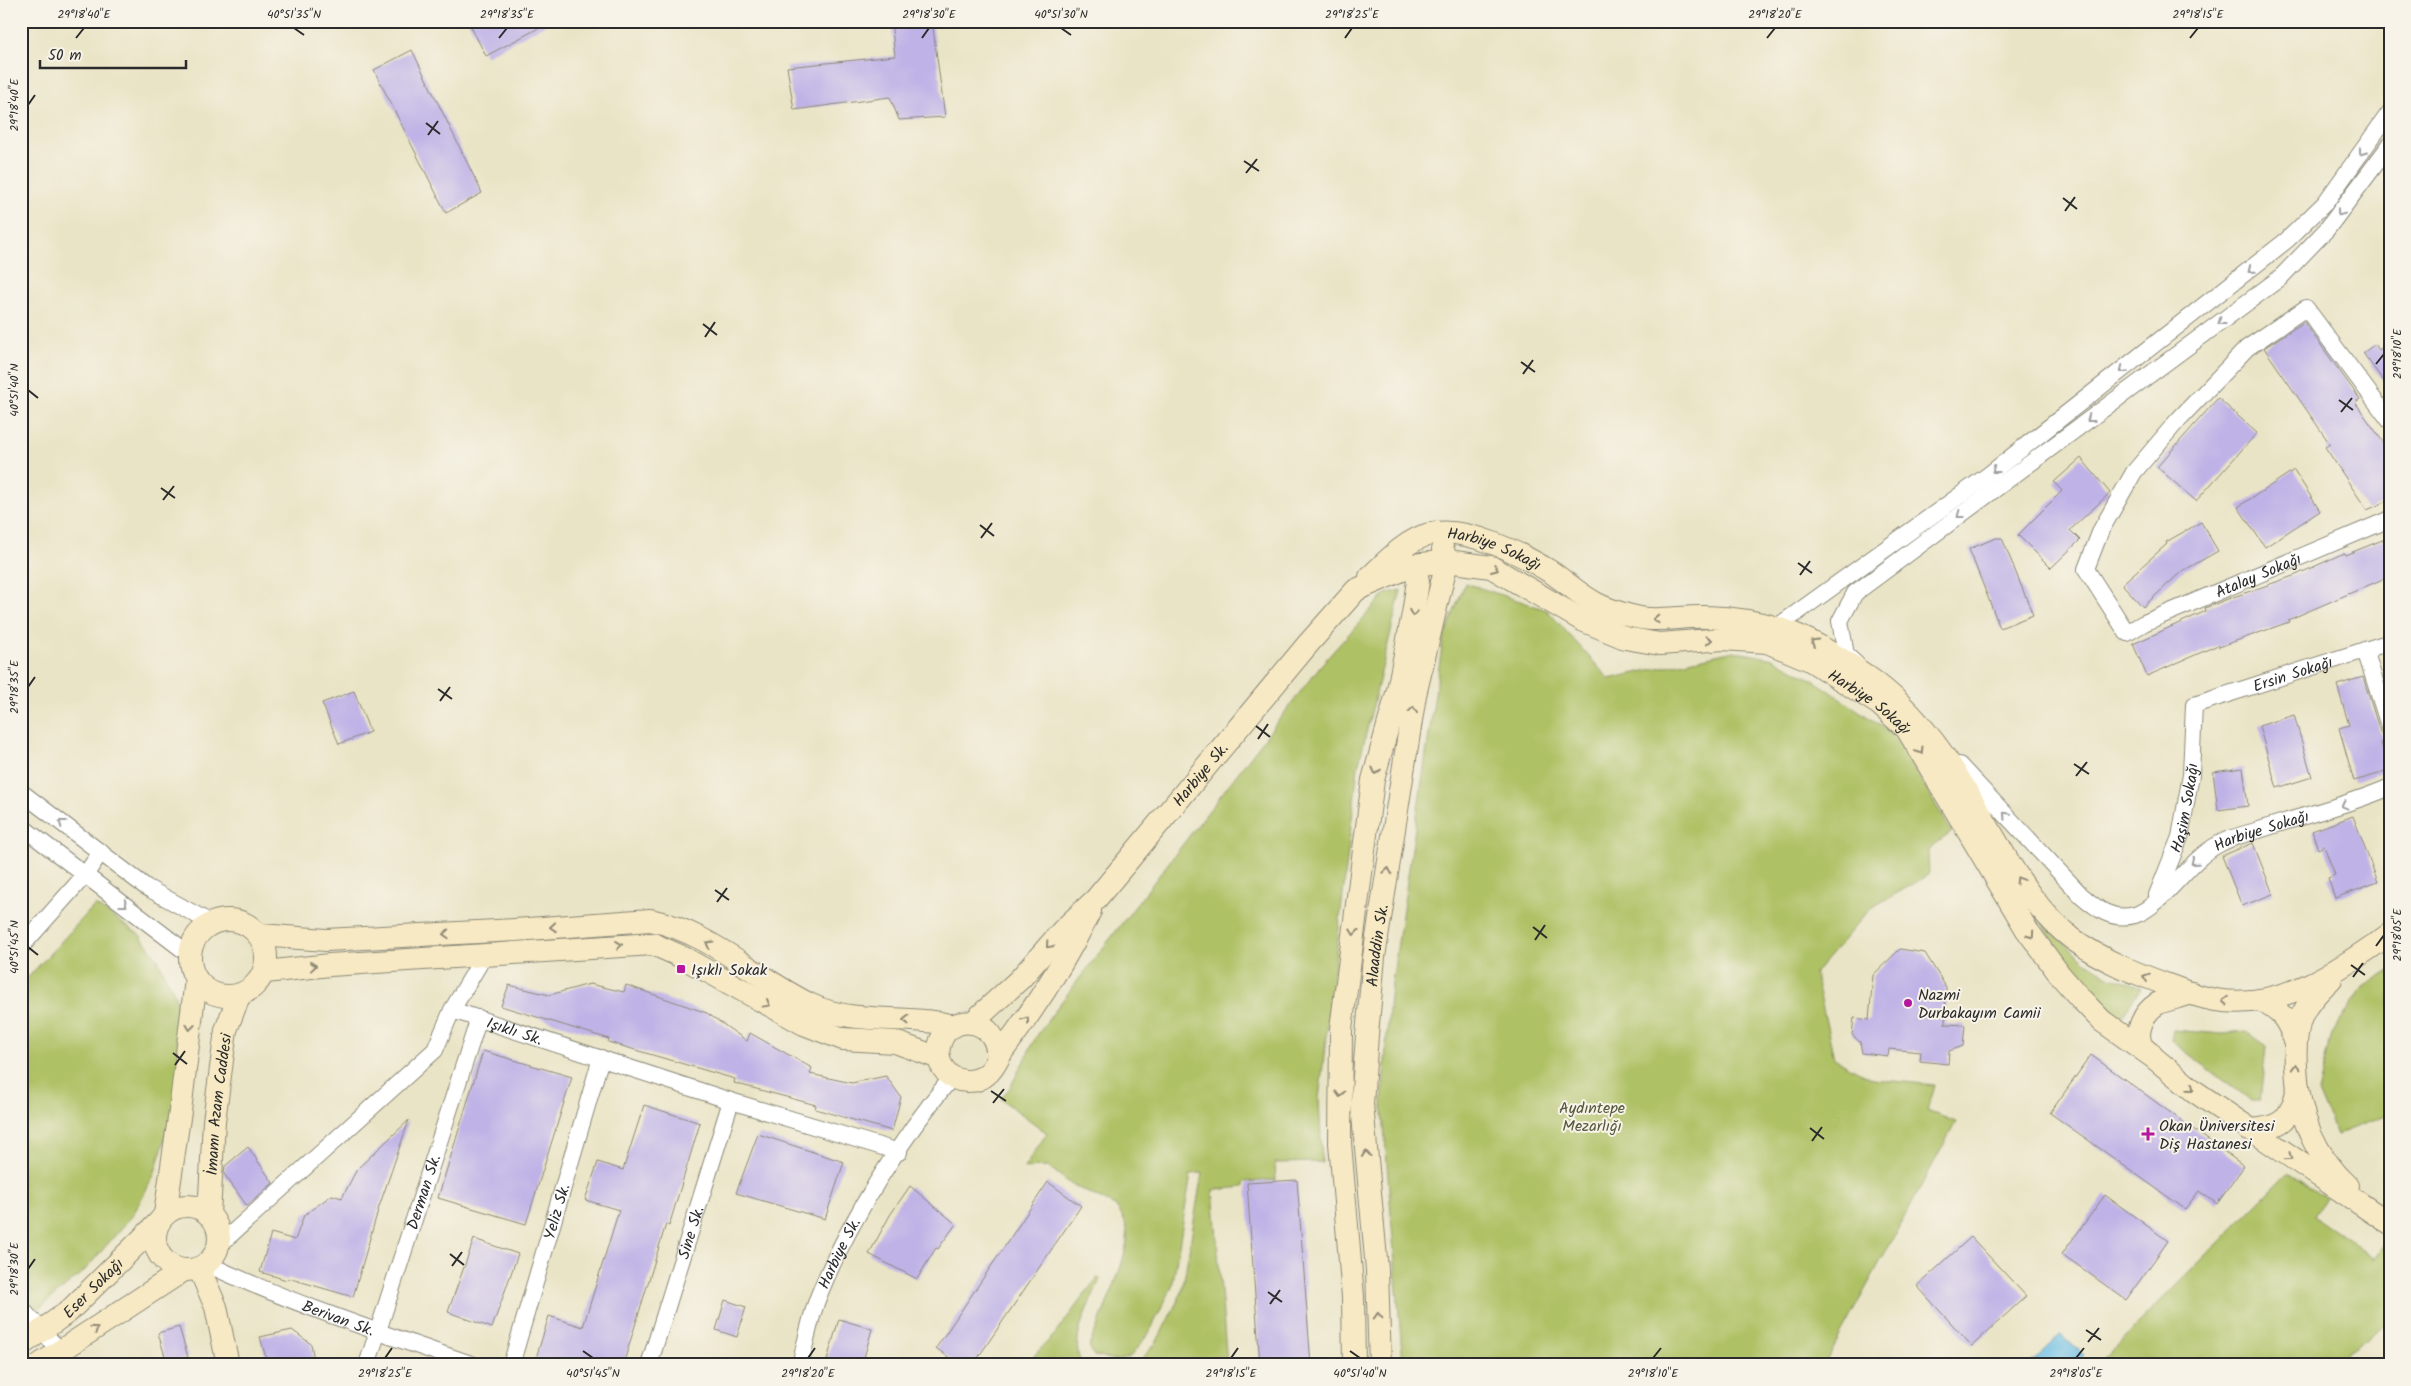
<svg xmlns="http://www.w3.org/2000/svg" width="2411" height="1386" viewBox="0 0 2411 1386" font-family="Kalam,sans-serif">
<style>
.green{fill:#afc165;stroke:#6d7648}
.water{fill:#68bde5;stroke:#4a7488}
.building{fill:#bfb2e7}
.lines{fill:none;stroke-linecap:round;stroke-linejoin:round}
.street-casing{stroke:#8a8878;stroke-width:18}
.secondary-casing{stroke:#8a8878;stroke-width:24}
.street{stroke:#fff;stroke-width:16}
.secondary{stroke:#f7e9c3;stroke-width:22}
.oneway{stroke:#a0a0a0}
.oneway2{stroke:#918a77}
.ticks{fill:none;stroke:#2b2b2b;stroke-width:2}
.poi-dot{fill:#b5179e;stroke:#f7f3e8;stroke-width:2}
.labels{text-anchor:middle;stroke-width:4;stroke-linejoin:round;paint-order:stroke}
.street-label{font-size:16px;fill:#2b2b2b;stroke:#f7f3e8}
.poi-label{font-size:16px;fill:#2b2b2b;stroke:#f7f3e8;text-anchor:start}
.park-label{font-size:16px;fill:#53583c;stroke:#f7f3e8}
.neatline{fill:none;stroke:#2b2b2b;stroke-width:2}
.ticks-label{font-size:12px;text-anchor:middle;fill:#2b2b2b}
</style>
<rect width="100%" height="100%" fill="#f7f3e8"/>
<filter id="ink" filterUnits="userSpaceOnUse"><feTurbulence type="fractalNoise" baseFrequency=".02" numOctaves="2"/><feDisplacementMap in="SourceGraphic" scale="10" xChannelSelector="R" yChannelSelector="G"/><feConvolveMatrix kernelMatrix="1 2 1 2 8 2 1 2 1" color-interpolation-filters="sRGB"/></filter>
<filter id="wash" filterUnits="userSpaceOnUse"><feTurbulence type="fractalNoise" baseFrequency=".0096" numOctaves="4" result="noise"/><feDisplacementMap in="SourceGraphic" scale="20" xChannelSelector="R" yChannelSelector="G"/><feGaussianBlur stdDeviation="1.12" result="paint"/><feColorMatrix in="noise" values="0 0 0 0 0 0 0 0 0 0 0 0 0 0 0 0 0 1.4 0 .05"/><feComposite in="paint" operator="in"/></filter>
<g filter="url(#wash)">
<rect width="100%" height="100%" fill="#eae4c6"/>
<path class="green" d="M1465,583L1547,610L1609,679L1734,651L1774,659L1815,681L1893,734L1952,832L1928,850L1929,875L1871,908L1815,973L1834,1058L1872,1079L1935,1085L1927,1111L1956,1122L1824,1365H1403L1382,1101L1390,996L1443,640Z
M1401,590L1358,767L1319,1099L1322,1162L1275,1163L1276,1180L1244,1182V1187L1213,1190L1227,1365H1136L1156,1343L1182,1292L1202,1173L1191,1174L1172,1287L1148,1335L1130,1357L1118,1361L1094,1356L1089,1346C1099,1321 1131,1254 1127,1230C1126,1222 1120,1212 1115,1206L1072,1185L1049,1167L1024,1168L1047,1133L1001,1099L1011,1086L1036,1037L1059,1005L1321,665L1385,594Z
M95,905L140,935L157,958L176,997L182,1047L177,1099L154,1175L133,1215L84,1271L36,1311L21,1293V985Z
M2042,923L2085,961L2110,977L2141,987L2121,1019L2075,974Z
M2390,970V1114L2336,1135L2318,1092L2332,1034L2363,987Z
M2173,1030L2222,1034L2246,1032L2266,1046L2260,1101H2252L2171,1041Z
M2288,1173L2325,1198L2314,1216L2375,1258L2387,1241L2390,1243V1322L2330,1365H2097Z
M1097,1278L1100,1279C1091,1303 1069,1337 1081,1363L1079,1365H1025L1055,1334Z"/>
<path class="water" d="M2062,1334L2084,1355L2074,1365H2029Z"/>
<g id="blocks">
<path class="building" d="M468,21H552L486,56Z
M891,21H932L945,117L899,120L890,97L794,110L787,67L895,56Z
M412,50L482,193L446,213L374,70Z
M2304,322L2360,399L2355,402L2390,452V500L2367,510L2325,447L2330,444L2264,348Z
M2390,342V390L2363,353L2375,344L2379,350Z
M2218,398L2257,433L2196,501L2157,467Z
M2081,458L2110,493L2070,530L2080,540L2051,568L2018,535L2062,491L2054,482Z
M2294,470L2320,511L2265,547L2238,507Z
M2201,522L2218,551L2181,572L2143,607L2122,584L2167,544L2166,542Z
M2390,537V576L2288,620L2289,622L2219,647L2218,645L2147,676L2133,644L2206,611L2205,608L2225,600L2296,575L2344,553L2345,555Z
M1996,538H2002L2033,615L2000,628L1969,549Z
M2363,677L2380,732L2387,741L2381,743L2389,771L2354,781L2339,728L2349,725L2337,685Z
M354,691L370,732L339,744L322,703Z
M2294,715L2312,777L2277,788L2259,726Z
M2243,768L2248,806L2218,810L2213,772Z
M2353,816L2378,882L2335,898L2328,878L2335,875L2324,846L2318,849L2312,831Z
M2253,843L2273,894L2242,906L2222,856Z
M1900,949L1925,953L1946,987L1945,1024L1965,1025L1963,1046L1949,1051L1948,1064L1920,1061L1921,1052L1889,1049L1888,1056L1862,1053L1860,1042L1852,1035L1854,1018L1869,1020L1873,975Z
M590,984L624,992L626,985L707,1013L747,1041L750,1033L812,1068L810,1074L852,1083L886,1076L901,1097L892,1131L815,1109L816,1105L734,1083L735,1079L608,1042L609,1039L501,1006L509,985L549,995Z
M483,1051L572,1077L526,1224L438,1198Z
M2091,1055L2244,1166L2217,1204L2199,1191L2185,1209L2050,1113Z
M644,1105L700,1123L669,1226L666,1224L623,1365H555L536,1358L549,1316L583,1327L619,1210L585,1200L598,1162L623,1170Z
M409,1120L379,1207L353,1297L288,1278L287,1280L260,1272L271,1233L295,1240L304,1215L332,1195L342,1198L357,1169Z
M758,1134L844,1162L825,1219L736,1193Z
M248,1147L273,1183L247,1206L224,1174L225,1166Z
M1297,1180L1311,1365H1260L1247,1183Z
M1048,1182L1081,1206L973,1365H959L936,1348Z
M910,1186L956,1224L938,1249L936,1248L917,1279L869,1254L890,1215Z
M2105,1195L2168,1241L2126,1300L2062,1254Z
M1971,1237L2026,1296L1972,1346L1917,1286Z
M474,1239L518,1254L492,1328L448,1312Z
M725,1300L746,1307L737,1337L716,1330Z
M839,1319L872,1329L862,1365H844L827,1360Z
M179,1327L188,1357L167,1363L158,1333Z
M292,1330L311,1344L315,1365H268L260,1337Z"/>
</g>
</g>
<g filter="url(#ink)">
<use href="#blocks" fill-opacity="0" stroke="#8a8878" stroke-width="1"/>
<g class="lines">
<defs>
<g id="street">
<path id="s1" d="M2390,421L2306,308L2247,348L2178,420L2134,472L2101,530L2086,569L2127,633L2144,623L2390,519"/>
<path d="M1777,627L1987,476L2287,240L2325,203L2390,112"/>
<path d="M2365,650L2390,729"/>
<path d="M1857,665L1846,655L1840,621L1855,593L2280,278L2327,229L2390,145"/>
<path id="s2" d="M1959,765L2081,895C2097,909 2112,921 2135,915C2163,906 2189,859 2219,844C2231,837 2246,834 2259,830C2303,815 2347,806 2390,787"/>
<path d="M21,792L146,887L211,923"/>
<path d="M21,826L190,955"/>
<path id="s3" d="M2157,895L2180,837L2191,775L2194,705L2390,642"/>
<path d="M21,947L85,875L101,852"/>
<path id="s4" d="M452,1010L731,1101L899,1152"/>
<path d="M218,1246L435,1050L452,1010L484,956"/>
<path id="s5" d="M207,1264C293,1304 384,1334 474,1365"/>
<path d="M21,1308L61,1352L65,1365"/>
<path id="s6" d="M367,1365L479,1018"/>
<path id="s7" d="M511,1365L601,1058"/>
<path id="s8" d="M649,1365L731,1101"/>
<path id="s9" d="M800,1365C806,1342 810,1317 819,1295C848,1222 902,1137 952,1077"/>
</g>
<g id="secondary">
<path id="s10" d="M1370,577C1387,561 1406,540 1430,534C1466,526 1520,553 1551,572C1566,582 1581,596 1597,604C1609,610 1637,619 1650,619C1669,620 1687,616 1706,617C1774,619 1810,637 1865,675C1927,717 1961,781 1998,844C2019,880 2040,915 2074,940C2103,961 2135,973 2168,985C2184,991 2200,998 2216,1000C2283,1011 2338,970 2390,934"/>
<circle cx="228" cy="958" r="38"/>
<path d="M260,935L326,940L515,930L650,920C710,932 757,979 811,1005C848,1022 885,1017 924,1021C934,1021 944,1024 954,1026"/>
<path d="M265,972L330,965L653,944L680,956L804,1024L843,1039L895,1042L939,1058"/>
<path d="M2331,979C2320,990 2309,1000 2302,1015C2295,1031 2295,1050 2296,1067C2298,1113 2314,1155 2348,1186"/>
<path d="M2260,1000C2282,1012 2287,1018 2295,1041"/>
<path id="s11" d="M972,1023L1020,979L1063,930L1096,899L1308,644L1356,590L1414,565L1447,561L1491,567L1582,620L1625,638L1660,644L1723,639L1767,642L1810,660L1879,704L1907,729L2027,930L2060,975L2080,998L2102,1021L2153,1057L2194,1091L2390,1224"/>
<path d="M2151,1054C2148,1052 2144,1049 2142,1046C2134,1032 2144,1012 2157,1004C2167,999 2181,997 2192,993"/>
<path d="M997,1059C1001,1017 946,1009 939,1047C937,1056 940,1065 946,1072C956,1083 976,1084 987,1074C995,1068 998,1057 1004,1049C1037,1005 1066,960 1090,911"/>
<path d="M2249,1130C2279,1128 2290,1122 2297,1092"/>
<circle cx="187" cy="1238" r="32"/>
<path d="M165,1214L180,1111L196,979"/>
<path id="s12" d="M209,1215L214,1121L226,1030L239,996"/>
<path d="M199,1268L216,1307L228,1365"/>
<path id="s13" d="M21,1345L68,1312L159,1222"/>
<path d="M39,1365L184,1270"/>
<path d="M1354,1365L1353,1297L1340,1143L1341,1029L1373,780L1398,690L1413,614L1418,581L1414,565"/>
<path id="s14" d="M1380,1365L1377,1270L1362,1104L1367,1035L1374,957L1415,695L1447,561L1443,550"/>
</g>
</defs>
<use href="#street" class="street-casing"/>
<use href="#secondary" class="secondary-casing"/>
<use href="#street" class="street"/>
<use href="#secondary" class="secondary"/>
</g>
<defs><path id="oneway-chevron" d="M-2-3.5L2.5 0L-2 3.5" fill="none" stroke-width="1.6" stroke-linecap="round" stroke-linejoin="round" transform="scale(1.25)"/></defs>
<g class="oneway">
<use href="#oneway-chevron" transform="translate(2362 152) rotate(126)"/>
<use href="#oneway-chevron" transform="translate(2340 213) rotate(127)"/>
<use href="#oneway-chevron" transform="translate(2251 270) rotate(141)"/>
<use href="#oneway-chevron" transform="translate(2221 322) rotate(143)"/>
<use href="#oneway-chevron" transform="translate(2123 370) rotate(142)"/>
<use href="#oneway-chevron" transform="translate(2090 419) rotate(143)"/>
<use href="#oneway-chevron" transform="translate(1995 470) rotate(142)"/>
<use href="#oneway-chevron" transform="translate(1960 515) rotate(143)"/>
<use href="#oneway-chevron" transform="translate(2344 805) rotate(165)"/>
<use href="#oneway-chevron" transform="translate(2006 815) rotate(-133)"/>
<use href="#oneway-chevron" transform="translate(62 823) rotate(-143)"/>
<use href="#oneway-chevron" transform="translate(2194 862) rotate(140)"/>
<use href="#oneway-chevron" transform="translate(124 904) rotate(38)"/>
</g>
<g class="oneway2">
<use href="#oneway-chevron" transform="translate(1495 569) rotate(23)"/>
<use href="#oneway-chevron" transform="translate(1413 613) rotate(100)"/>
<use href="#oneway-chevron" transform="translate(1656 619) rotate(178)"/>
<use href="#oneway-chevron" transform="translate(1709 640) rotate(-4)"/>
<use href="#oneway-chevron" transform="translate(1814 642) rotate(-150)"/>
<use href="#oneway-chevron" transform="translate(1413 710) rotate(-82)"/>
<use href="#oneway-chevron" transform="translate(1920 751) rotate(59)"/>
<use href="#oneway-chevron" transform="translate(1376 771) rotate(104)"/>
<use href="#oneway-chevron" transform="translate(1388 871) rotate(-81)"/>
<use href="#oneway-chevron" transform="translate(2019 880) rotate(-121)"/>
<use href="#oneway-chevron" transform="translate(553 927) rotate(175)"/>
<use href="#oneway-chevron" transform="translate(1354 932) rotate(97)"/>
<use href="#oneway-chevron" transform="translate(446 934) rotate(177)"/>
<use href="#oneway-chevron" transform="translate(2031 935) rotate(55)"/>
<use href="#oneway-chevron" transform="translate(709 944) rotate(-149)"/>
<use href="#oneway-chevron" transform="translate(619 945) rotate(-7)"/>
<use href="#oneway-chevron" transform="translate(1049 945) rotate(131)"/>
<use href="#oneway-chevron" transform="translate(313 966) rotate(-6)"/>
<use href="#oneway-chevron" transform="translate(2146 977) rotate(-161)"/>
<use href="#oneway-chevron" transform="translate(2225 1001) rotate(-175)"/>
<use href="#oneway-chevron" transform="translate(767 1004) rotate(29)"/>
<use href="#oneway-chevron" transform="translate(906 1020) rotate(-180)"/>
<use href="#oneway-chevron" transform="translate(1026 1020) rotate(-54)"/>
<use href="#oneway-chevron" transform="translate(190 1027) rotate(97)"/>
<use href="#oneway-chevron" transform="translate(2296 1067) rotate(-92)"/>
<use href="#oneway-chevron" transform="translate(2191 1088) rotate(39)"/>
<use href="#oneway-chevron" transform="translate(1340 1094) rotate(91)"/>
<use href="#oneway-chevron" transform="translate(1366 1154) rotate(-95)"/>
<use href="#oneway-chevron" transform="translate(2289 1157) rotate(34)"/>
<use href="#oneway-chevron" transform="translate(1378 1316) rotate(-92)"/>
<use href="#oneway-chevron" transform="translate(95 1329) rotate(-34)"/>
</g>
</g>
<path class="ticks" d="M294,28L304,35M1061,28L1071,35M76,38L84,28M499,38L507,28M922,38L929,28M1345,38L1352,28M1767,38L1775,28M2190,38L2198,28M28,105L35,95M426,123L440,134M428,135L438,121M1244,161L1259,171M1246,173L1257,159M2063,198L2077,209M2065,211L2075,197M703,324L717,335M705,337L715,322M1521,362L1535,372M2376,364L2384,354M1523,374L1533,360M28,390L38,398M2339,400L2353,410M2341,412L2352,398M161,488L175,498M163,500L174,486M980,525L994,536M981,538L992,523M1798,563L1812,573M1800,575L1810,561M28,687L35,677M438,689L452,699M440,701L450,687M1256,726L1270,737M1258,739L1268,724M2074,764L2089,774M2076,776L2087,762M715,890L729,900M717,902L727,888M1533,927L1547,938M1535,940L1545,925M2376,946L2384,935M28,947L38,955M2351,965L2365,975M2353,977L2363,963M173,1053L187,1064M175,1065L185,1051M991,1091L1006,1101M993,1103L1004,1089M1810,1128L1824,1139M1812,1141L1822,1127M450,1254L464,1265M452,1266L462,1252M28,1269L35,1259M1268,1292L1282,1302M1270,1304L1280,1290M2086,1330L2101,1340M2088,1342L2099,1328M583,1351L593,1358M1350,1351L1360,1358M385,1358L392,1348M808,1358L815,1348M1231,1358L1238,1348M1653,1358L1661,1348M2076,1358L2084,1348"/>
<g class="poi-dot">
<rect x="676" y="964" width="10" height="10" rx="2.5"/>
<circle cx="1908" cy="1003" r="5"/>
<path d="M2145.5 1126.5h5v5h5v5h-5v5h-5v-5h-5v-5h5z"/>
</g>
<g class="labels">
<g class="street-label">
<text dy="6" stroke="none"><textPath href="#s10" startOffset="142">Harbiye Sokağı</textPath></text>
<text dy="6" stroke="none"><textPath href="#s1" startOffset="708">Atalay Sokağı</textPath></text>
<text dy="6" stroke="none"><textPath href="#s3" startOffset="299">Ersin Sokağı</textPath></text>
<text dy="6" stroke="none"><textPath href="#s11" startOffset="1135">Harbiye Sokağı</textPath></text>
<text dy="6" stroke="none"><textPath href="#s11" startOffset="338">Harbiye Sk.</textPath></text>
<text dy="6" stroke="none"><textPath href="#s3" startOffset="92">Haşim Sokağı</textPath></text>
<text dy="6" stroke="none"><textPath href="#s2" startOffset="394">Harbiye Sokağı</textPath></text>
<text dy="6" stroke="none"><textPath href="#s14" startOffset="421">Alaaddin Sk.</textPath></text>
<text dy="6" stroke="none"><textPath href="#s4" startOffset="66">Işıklı Sk.</textPath></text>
<text dy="6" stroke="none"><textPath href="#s12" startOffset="111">İmamı Azam Caddesi</textPath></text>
<text dy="6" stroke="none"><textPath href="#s6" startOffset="182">Derman Sk.</textPath></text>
<text dy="6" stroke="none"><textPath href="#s7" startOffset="160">Yeliz Sk.</textPath></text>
<text dy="6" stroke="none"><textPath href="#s8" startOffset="139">Sine Sk.</textPath></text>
<text dy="6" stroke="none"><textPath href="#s9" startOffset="119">Harbiye Sk.</textPath></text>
<text dy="6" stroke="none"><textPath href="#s13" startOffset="92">Eser Sokağı</textPath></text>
<text dy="6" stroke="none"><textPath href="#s5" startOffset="142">Berivan Sk.</textPath></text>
</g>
<g class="poi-label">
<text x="691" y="975">Işıklı Sokak</text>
<text x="1918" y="1000">Nazmi<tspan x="1918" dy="18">Durbakayım Camii</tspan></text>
<text x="2159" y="1131">Okan Üniversitesi<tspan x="2159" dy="18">Diş Hastanesi</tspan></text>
</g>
<g class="park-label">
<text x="1592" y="1113">Aydıntepe<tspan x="1592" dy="18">Mezarlığı</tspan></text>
</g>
</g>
<rect width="2411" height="1386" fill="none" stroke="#f7f3e8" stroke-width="55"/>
<path d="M40 60v8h146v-8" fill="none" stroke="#2b2b2b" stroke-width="2.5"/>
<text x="48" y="60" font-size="15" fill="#2b2b2b" stroke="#f7f3e8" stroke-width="4" paint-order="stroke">50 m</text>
<rect x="28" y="28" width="2356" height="1330" class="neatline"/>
<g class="ticks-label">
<text x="84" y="18">29°18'40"E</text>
<text x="294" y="18">40°51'35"N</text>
<text x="507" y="18">29°18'35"E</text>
<text x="929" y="18">29°18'30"E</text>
<text x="1061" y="18">40°51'30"N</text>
<text x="1352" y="18">29°18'25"E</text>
<text x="1775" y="18">29°18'20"E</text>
<text x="2198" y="18">29°18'15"E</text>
<text transform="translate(14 105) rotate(-90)" y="4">29°18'40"E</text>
<text transform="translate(2397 354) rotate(-90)" y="4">29°18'10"E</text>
<text transform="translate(14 390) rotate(-90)" y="4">40°51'40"N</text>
<text transform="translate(14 687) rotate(-90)" y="4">29°18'35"E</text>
<text transform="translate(2397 935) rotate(-90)" y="4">29°18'05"E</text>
<text transform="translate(14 947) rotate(-90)" y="4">40°51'45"N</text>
<text transform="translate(14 1269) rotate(-90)" y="4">29°18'30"E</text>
<text x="385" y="1377">29°18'25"E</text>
<text x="593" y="1377">40°51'45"N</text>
<text x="808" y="1377">29°18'20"E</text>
<text x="1231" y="1377">29°18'15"E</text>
<text x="1360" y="1377">40°51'40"N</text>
<text x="1653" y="1377">29°18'10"E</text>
<text x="2076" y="1377">29°18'05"E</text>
</g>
</svg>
